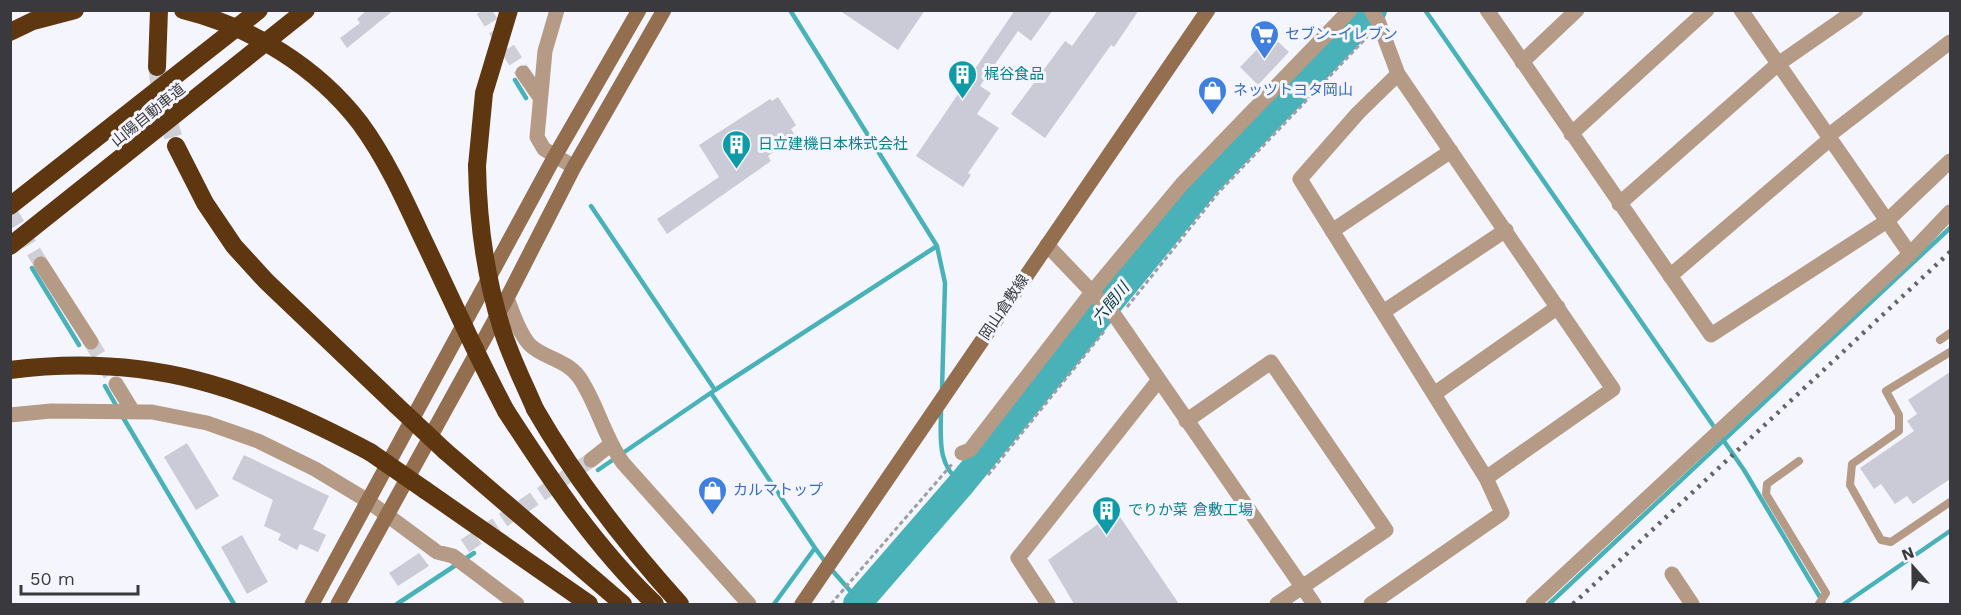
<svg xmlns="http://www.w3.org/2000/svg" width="1961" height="615" viewBox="0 0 1961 615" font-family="'Work Sans','Noto Sans JP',sans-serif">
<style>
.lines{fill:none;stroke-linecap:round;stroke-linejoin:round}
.stream{stroke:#49b2b9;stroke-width:4.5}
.river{stroke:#49b2b9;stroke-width:28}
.building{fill:#cacbd6}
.street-tunnel{stroke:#cfd0d7;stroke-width:15;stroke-dasharray:15 8;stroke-linecap:butt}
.highway-tunnel{stroke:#cfd0d7;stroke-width:18;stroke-dasharray:18 9;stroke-linecap:butt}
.path{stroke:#9e9fa5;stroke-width:3;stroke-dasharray:4.5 3;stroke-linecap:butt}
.lane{stroke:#b59a86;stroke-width:8}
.street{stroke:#b59a86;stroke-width:15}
.secondary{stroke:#936e4f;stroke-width:15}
.highway{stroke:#5e360f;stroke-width:18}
.rail{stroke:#636469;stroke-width:4.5;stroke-dasharray:3 6;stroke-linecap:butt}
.highway-bridge{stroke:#5e360f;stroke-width:18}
.labels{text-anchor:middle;stroke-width:6;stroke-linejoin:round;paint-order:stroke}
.shop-label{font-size:15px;fill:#366cbe;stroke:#f5f6fd;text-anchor:start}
.culture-label{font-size:15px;fill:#0d838f;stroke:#f5f6fd;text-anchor:start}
.street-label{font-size:15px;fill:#39393e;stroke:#f5f6fd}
.water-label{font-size:16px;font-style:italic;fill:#0d3e41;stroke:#f5f6fd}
</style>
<rect width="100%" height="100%" fill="#f5f6fd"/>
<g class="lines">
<path class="stream" d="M790,10L937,246L945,283L942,390
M1425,10L1744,470L1824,604
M515,80L526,98
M591,206L715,390
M32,268L79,345
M105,386L117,407
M711,393L815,548L774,604
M941,408C941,436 936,466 962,483
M121,414L234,604
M598,470L715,390L937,246
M815,548L826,563
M831,569L859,601
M397,604L474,553
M1549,604L1950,228
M1844,604L1950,531"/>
<path class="river" d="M857,604L962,483L1208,182L1373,10"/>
</g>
<path class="building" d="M367,10H394L347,48L340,38L360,23L357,19Z
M839,10H925L898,50Z
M1015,10H1053L1031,41L1018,31L980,86L991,93L977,114L999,128L968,173L971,175L963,187L916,156Z
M1098,10H1139L1114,47L1111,45L1045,138L1011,114L1065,41L1072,46Z
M1271,35L1289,52L1258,85L1240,67Z
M778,97L796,125L791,129L796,137L768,156L771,161L667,234L657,219L719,177L699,145L770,99L772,101Z
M1950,372V479L1913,504L1907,496L1895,504L1881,484L1874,489L1860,468L1914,431L1907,421L1917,414L1908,400Z
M187,443L219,496L196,510L164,457Z
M244,455L329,496L313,529L326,535L318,552L300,544L297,550L278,540L281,534L264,526L273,500L232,479Z
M1116,511L1179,604H1074L1048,560Z
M242,535L268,582L247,594L221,547Z
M419,553L429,566L398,586L389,573Z"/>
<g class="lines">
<path class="street-tunnel" d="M483,10L523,73
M10,212L41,264
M91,342L116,384
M465,546L591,460"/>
<path class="highway-tunnel" d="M157,67L162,99L176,146"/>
<path class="path" d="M1127,307L1218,193L1368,36
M988,475L1106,329
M831,604L953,463"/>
<path class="lane" d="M1940,340L1950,333
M1950,352L1886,391L1899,415V431L1852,464L1850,485L1881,540L1891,542L1950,502
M1799,461L1767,484L1766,494L1826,593L1819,604"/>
<path class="street" d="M557,10L545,51L537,137L544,149L574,167
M1371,10L1379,23L1398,74L1613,389L1486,478L1300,179L1358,113L1398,74
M1487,10L1711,335L1887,221L1950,161
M1741,10L1910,254L1950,212
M1522,62L1577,10
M523,73L539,96
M1571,134L1707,10
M1828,136L1950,42
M1619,204L1778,64L1856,10
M1332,231L1451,151
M1047,245L1115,316L1314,604
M41,264L91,342
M1670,276L1830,139
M507,298C513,313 518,331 529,344C542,358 566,359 579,377C597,403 604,437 623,463L749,604
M1383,312L1506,230
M116,384L132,410
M1434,394L1558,307
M10,415L51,411L152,412L207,423L258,441L315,469L368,501L437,552L453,556L517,604
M1186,421L1271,362L1386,530L1277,604
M962,453L970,450L1092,292L1182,184L1350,10
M591,460L610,445
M1672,574L1692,604
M1048,604L1018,558L1158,381
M1371,604L1502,513L1486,478
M1533,604L1910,254"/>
<path class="secondary" d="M312,604L555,156L639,10
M338,604L507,298L574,167L664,10
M802,604L1208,10"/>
<path class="highway" d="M10,32L33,21L75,10
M157,67L159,10
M176,146L205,203L234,246L266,281L396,405
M477,166L484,93L509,10
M10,206L259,10
M10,246L306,10
M10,370C150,352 249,388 370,452
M535,409C576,480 625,543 680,604
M506,411C550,479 596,548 655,604
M445,451L623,604
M425,490L589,604"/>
<path class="rail" d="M1573,604L1950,252"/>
<path class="highway-bridge" d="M183,10C252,27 317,67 360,123C385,157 403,196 421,235C449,293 475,353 506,411
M477,166C478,221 485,276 502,329C510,356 524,383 535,409
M396,405L445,451
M370,452L425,490"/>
</g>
<defs>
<symbol id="supermarket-pin" viewBox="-11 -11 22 30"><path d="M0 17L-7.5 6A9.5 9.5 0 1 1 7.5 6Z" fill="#3f7fe0" stroke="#f5f6fd"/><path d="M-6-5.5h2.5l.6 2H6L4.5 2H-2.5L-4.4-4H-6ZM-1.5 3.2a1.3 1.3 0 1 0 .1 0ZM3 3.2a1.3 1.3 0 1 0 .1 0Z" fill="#fff"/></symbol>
<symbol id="building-pin" viewBox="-11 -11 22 30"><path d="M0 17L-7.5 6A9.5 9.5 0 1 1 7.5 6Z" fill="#0f9aa8" stroke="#f5f6fd"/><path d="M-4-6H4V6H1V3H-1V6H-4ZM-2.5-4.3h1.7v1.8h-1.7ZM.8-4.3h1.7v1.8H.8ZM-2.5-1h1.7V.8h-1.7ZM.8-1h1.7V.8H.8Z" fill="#fff"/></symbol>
<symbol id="shop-pin" viewBox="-11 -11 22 30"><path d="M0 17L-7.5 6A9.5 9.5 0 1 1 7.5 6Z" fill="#3f7fe0" stroke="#f5f6fd"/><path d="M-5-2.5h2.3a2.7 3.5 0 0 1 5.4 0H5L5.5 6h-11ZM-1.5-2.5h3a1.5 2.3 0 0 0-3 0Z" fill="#fff"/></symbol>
</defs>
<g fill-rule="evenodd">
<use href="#supermarket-pin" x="1248" y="18" width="33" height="45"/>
<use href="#building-pin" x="946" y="58" width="33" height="45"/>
<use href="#shop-pin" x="1196" y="74" width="33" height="45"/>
<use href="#building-pin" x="720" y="128" width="33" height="45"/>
<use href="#shop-pin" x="696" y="474" width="33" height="45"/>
<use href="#building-pin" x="1090" y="494" width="33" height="45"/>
</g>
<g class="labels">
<g class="shop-label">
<text x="1285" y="39">セブン-イレブン</text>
<text x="1233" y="95">ネッツトヨタ岡山</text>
<text x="733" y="495">カルマトップ</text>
</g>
<g class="culture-label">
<text x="984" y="79">梶谷食品</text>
<text x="758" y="149">日立建機日本株式会社</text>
<text x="1128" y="515">でりか菜 倉敷工場</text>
</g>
<g class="street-label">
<text transform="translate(148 115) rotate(-39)" y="5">山陽自動車道</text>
<text transform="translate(1004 307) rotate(-56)" y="5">岡山倉敷線</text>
</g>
<g class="water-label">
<text transform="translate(1110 303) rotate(-51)" y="6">六間川</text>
</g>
</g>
<rect width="1961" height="615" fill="none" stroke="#39393e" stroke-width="24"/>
<g transform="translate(1913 567) rotate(339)" stroke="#f5f6fd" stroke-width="4.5" paint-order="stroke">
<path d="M0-4.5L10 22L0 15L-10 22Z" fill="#39393e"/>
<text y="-9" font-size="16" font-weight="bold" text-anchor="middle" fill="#39393e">N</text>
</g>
<path d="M21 585v9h117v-9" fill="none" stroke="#39393e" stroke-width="3"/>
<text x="30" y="585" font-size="18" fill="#39393e" stroke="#f5f6fd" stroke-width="4.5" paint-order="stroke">50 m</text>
</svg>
